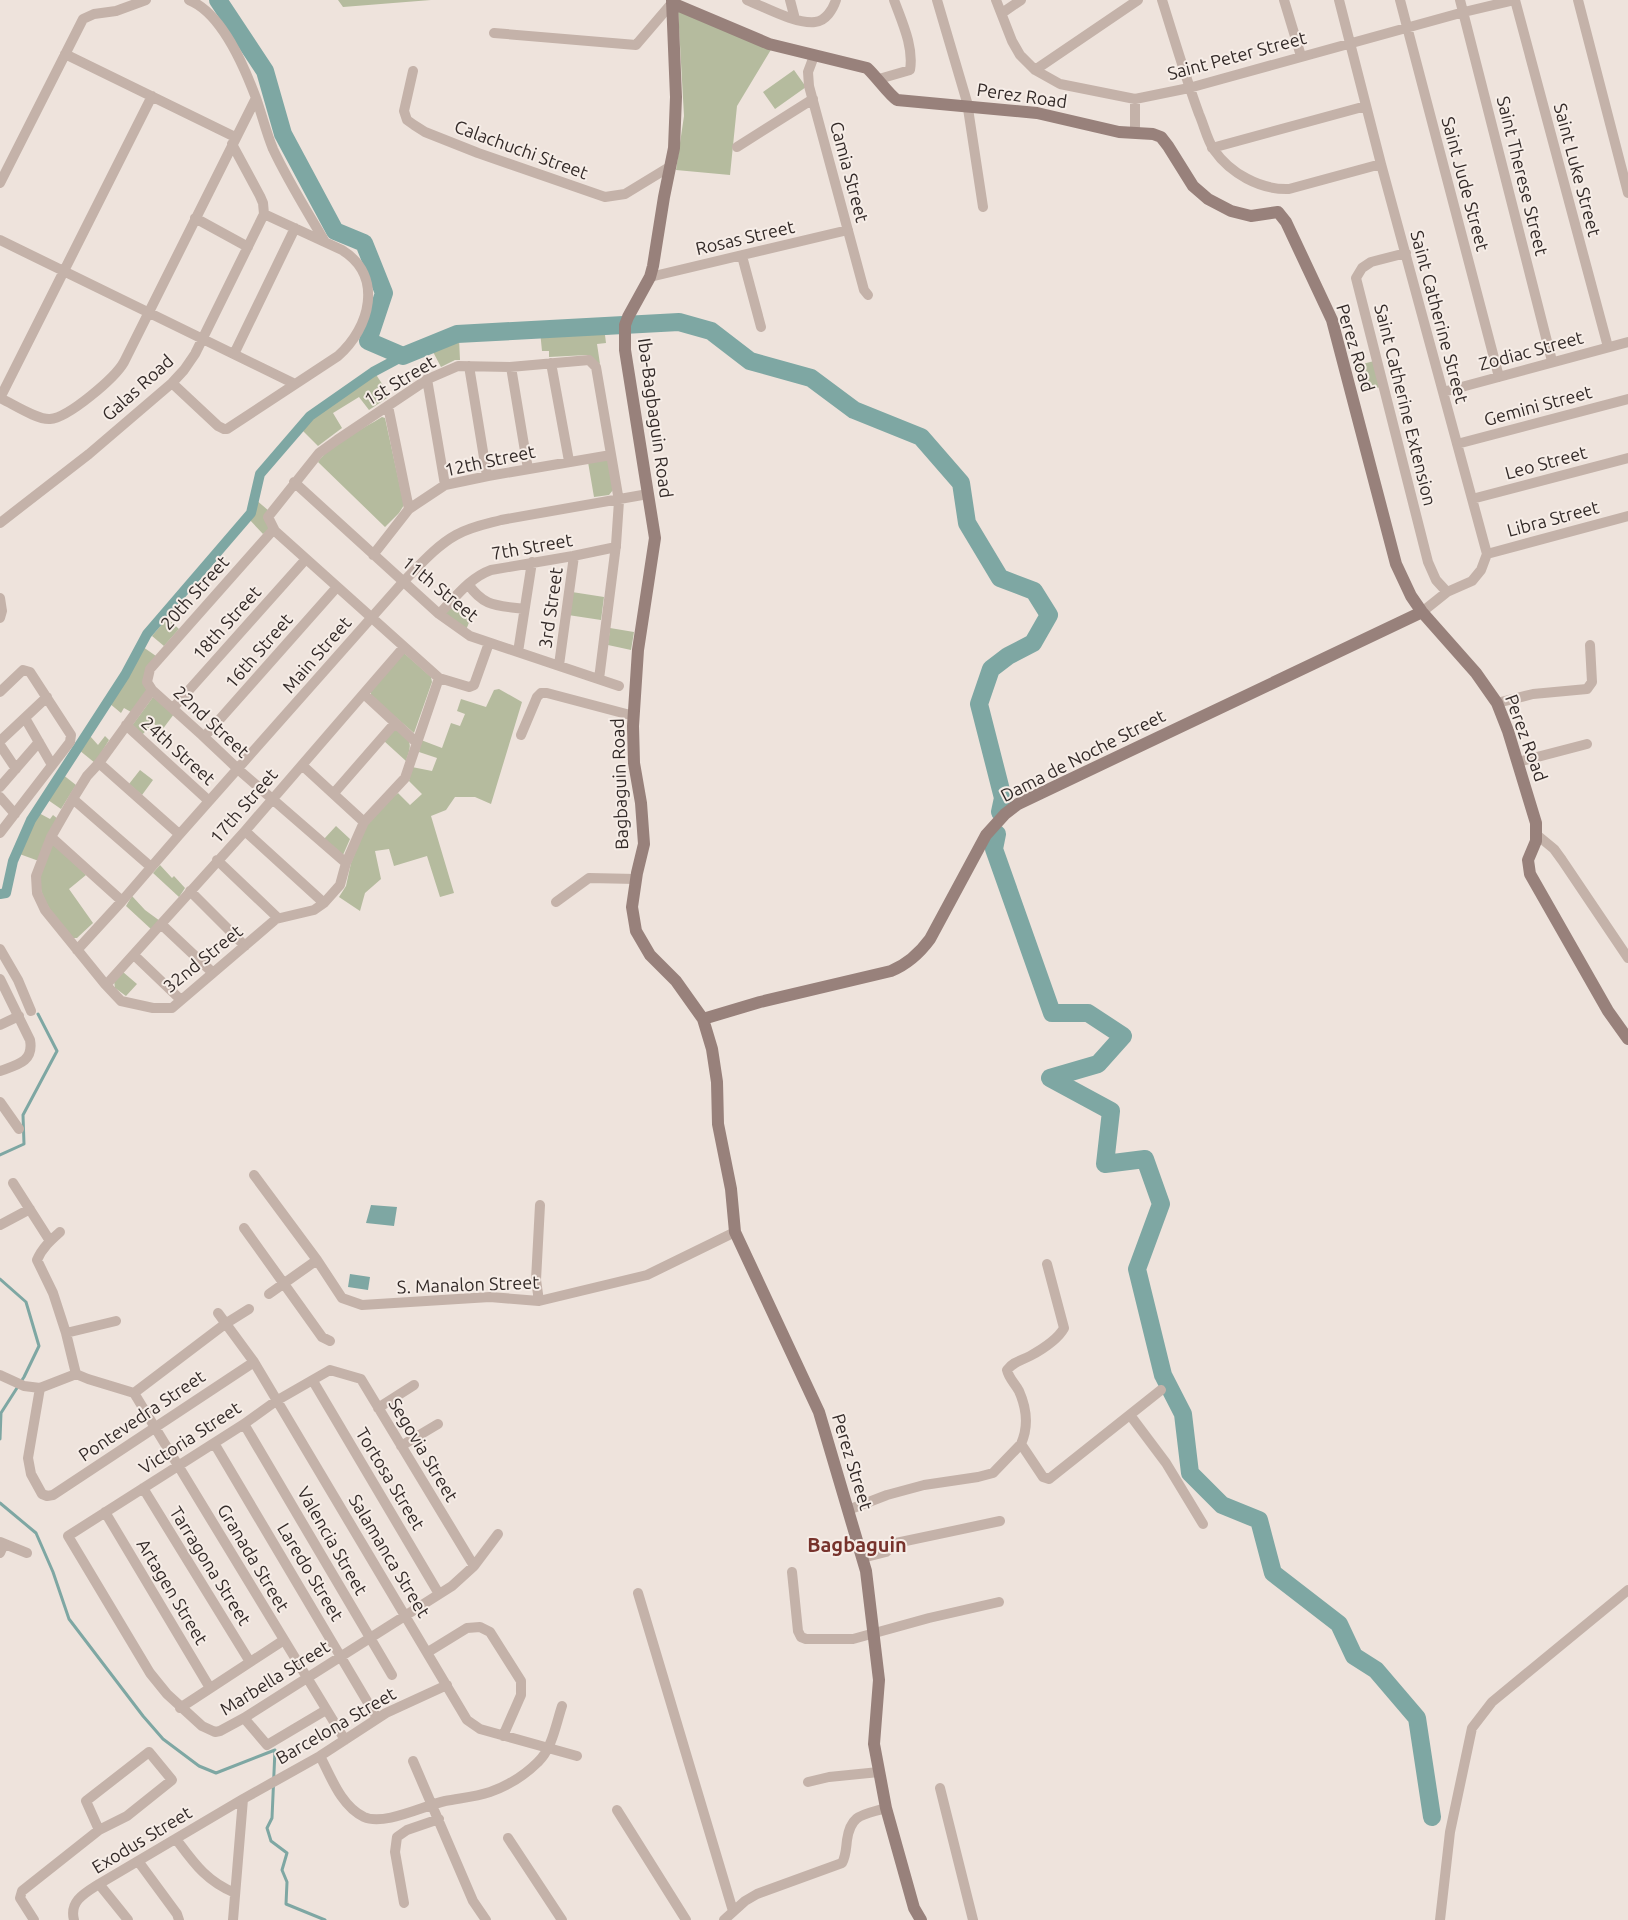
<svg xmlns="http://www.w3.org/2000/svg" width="1628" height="1920" viewBox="0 0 1628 1920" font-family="Ubuntu,sans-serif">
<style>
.green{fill:#b5bb9e}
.water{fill:#7ea7a3}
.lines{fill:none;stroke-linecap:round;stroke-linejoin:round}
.stream{stroke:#7ea7a3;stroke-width:3}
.canal{stroke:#7ea7a3;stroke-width:10}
.river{stroke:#7ea7a3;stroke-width:18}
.street{stroke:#c4b2a9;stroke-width:10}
.secondary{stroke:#98817b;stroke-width:12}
.labels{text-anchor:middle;stroke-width:4;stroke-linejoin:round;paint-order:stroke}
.street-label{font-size:18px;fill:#332a28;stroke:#f6ede7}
.quarter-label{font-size:20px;font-weight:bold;fill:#77332c;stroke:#f6ede7}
</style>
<rect width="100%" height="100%" fill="#eee3dc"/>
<path class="green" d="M338,0H431L343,7Z
M678,9L772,48L737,106L730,175L676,170L684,116Z
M794,70L806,87L775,109L763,92Z
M617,327L616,333L605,335L606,343L597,344L600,364L587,355L549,357V351H542L540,331Z
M459,338L460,360H455L441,367L432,350L444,341Z
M1374,361L1381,387L1361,391L1355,366Z
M375,373L390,396L369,410L359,397L333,413L342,428L318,446L301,429L312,417Z
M382,417L385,418L404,505L399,513L385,527L318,462C330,444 363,429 382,417Z
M608,460L613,490L609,495L594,497L588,462Z
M255,499L269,511L270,529L263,534L248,518L252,513Z
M572,592L604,597L601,620L568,615Z
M457,601L472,615L466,630L444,614Z
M167,618L179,629L164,646L152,636Z
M610,628L634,632L631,650L608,645Z
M143,647L156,656L148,690L131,712L124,708L121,713L109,703Z
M404,653L431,677L432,682L414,733L371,696V690Z
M499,689L522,702L491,804L475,797H455L446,810L431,816L454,893L440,897L427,856L394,866L389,849L375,851L381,879L365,893L360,911L339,897L346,886L351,863L367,824L390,799L398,793L410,805L422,794L409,781L412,767L432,771L437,758L419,752L421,740L442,748L451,723L460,726L465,714L457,711L461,699L486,707L494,690Z
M153,697L174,714L162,730L153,723L142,735L131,727Z
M395,728C411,741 413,741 406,761L384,741Z
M90,736L98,745L105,736L109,740L95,763L79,750Z
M140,770L153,780L142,795L129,784Z
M62,774L76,785L61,809L48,800Z
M37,812L50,819L53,815L58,819L39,860H36L14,852Z
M336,826L350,839L343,855L324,839Z
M53,843L86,875L69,889L93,923L77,938H73C60,922 37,899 40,876C42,865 49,853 53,843Z
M160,865L172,878L174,876L185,888L179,897L153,873Z
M132,896L145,910L160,921L152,930L126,906Z
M123,972L137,984L126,996L115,988L114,981Z"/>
<path class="water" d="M371,1205L397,1207L394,1226L366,1223Z
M350,1274L370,1277L368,1290L348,1287Z"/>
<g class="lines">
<path class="stream" d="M0,1155L24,1144L23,1115L57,1051L38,1014
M0,1279L26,1302L39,1346L24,1377L1,1413L0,1439
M0,1503L36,1533L53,1572L69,1619L143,1716L163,1739L199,1766L216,1773L275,1750L272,1818L267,1828L271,1841L287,1853L282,1870L287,1882L286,1904L325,1920"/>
<path class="canal" d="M0,894L6,893L13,861L31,820L125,675L147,634L251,513L260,474L310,416L373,372L403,356"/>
<path class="river" d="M218,0L265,71L283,134L335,231L364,243L384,293L368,341L403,356L457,334L679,322L711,331L750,361L811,378L854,410L921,437L961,483L967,523L1000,578L1034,591L1049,615L1033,643L1008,656L991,669L979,704L1003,798L1000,812
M997,834L994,849L1052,1013H1088L1123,1036L1098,1064L1050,1078L1111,1111L1105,1164L1145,1159L1161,1204L1137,1269L1163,1375L1183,1414L1190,1473L1222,1505L1259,1520L1273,1573L1339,1624L1354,1656L1376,1670L1417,1718L1432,1817"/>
<path class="street" d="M189,0C222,13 244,66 256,98C262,115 266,132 273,149C288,181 307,211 325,242
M747,0C765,7 795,24 815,22C826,21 833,9 836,0
M790,0L795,19
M937,0L967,102L983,207
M996,0L1012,41L1020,55L1035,70L1060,84L1135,99L1189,88L1464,12L1515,0
M1162,0C1174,38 1185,76 1199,114C1204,125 1207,140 1214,150C1230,173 1260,190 1289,189L1381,164
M1284,0L1301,56
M1339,0L1381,164L1487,554L1481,570L1472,581L1447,592L1422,612
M1400,0L1499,377
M1460,0L1552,361
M1515,0L1608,347
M1578,0L1628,193
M1002,13L1021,0
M494,33L636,45L672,3
M65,54L235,137
M814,56L808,72L809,86L864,290L868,295
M1035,70L1138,0
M413,71L404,111L407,120L414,125L425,132L478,153L605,197L625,194L671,166
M879,79L910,70C914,47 902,22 894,0
M1135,133V99
M737,147L813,99
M1212,148L1366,106
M0,183L83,19L94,14L116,11L146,0
M195,218L248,247
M0,240L295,384
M1406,253L1371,262L1362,268L1356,278L1428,562L1436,580L1447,592
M742,256L761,327
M650,277L848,230
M234,354L295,228
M551,363L569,461
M469,366L487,476
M511,367L528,469
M427,379L445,485
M172,383L218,426L224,429H227L338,356C370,328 384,276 342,250L264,214
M1443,392L1628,342
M0,398C13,404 37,420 50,419C68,418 115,378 124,362L256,98
M0,398L152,96
M388,406L409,509
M1457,444L1628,399
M294,482L439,614L470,636L619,686
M1472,499L1628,458
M0,523L89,454L172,383L184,370L195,354L264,214L263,203L260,196L232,144
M274,529L150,669L147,682L152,690L202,735L240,771L346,863
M1487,554L1628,516
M373,555L409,509L445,485L488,476L611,455
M468,584C485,608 497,605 524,609
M0,598L2,611L0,618
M439,614C455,598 469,578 491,570L573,556L616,547
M489,643L474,685L469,687L439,678L275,531L268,517L319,453L337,440L428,379L458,366L510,367L589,360L596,367L619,501L616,545L599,679
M518,652L532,562
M559,665L574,556
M152,690L99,763L87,776L74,797L51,837L36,876L37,893L45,910L105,984L121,1001L153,1008H172L276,919L314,910L324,903L340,885L346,863L364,822L405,778L439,678
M0,692L23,670L30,672L71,735L70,742L0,833
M364,694L417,743
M1497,703L1533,694L1587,689L1592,682L1590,645
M173,708L306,559
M25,718L52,765
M126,725L209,801
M521,735L537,697L541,693H547L634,716
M204,737L337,587
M0,741L47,697
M0,745L16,769
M1518,762L1587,744
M99,763L179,834
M302,765L364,822
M0,787L39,742
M334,793L395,723
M0,797L15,814
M73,799L151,867
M245,831L324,903
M1537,835L1554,849L1562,860L1628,958
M51,837L122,901
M217,860L278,918
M190,891L245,946
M556,902L589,878L636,879
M161,924L212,972
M0,949L18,980L31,1011
M77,950L122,901L179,835L403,582C419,566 436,546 456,535C470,527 486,524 501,520L648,494
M134,955L181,1000
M0,979L30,1040C34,1062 17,1065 0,1071
M106,985L245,831L404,647
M0,1025L19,1016
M0,1102L19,1129
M254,1175L317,1260L342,1298L362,1305L490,1297L539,1301L647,1275L735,1232
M13,1183L50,1241
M0,1225L30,1209
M244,1228L322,1337L330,1341
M60,1232C51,1240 42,1248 37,1260L53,1293L66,1333L76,1374
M269,1294L317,1260
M539,1301L536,1280L540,1205
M218,1313L254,1362L467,1720L480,1729L577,1756
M66,1333L116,1321
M76,1374L88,1379L134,1393L225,1324L249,1309
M0,1375L24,1386L40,1388L76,1374
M313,1381L439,1594
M40,1388L28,1458L31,1474L42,1494L47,1496L53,1495L254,1362
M134,1393L345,1740
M378,1408L414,1385
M1130,1415L1166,1463L1203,1524
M244,1424L392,1675
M214,1443L377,1718
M1021,1444C1029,1426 1027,1409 1019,1391C1015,1383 1009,1379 1007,1370C1014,1361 1021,1361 1030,1356C1041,1350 1058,1339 1064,1328L1047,1264
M401,1446L438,1424
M143,1488L250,1662
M848,1510L887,1495L924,1485L978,1477L993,1473L1021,1444L1043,1477L1049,1479L1161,1390
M105,1512L210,1688
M0,1542L27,1553
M0,1553L4,1544
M862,1558L886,1552L896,1543L1000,1521
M474,1566L361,1379L330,1370L276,1401L244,1424L68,1536L150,1673L167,1694L202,1726L215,1732L220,1731L244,1718L452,1586L474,1566L498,1534
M792,1572L798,1631L801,1637L806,1639H853L929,1618L999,1602
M638,1593L733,1911
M428,1652L467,1628L480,1627L490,1632L521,1681V1695L503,1736
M180,1708L284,1640
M244,1718L267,1745L326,1710
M320,1756C331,1777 341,1806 364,1817C384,1826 423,1806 445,1801C460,1798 475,1797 490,1792C507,1786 525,1775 538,1762C552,1749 556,1724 562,1706
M413,1761L473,1901L486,1920
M808,1782L829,1777L879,1772
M940,1788L973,1920
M617,1810L686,1920
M508,1838L562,1920
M176,1839C194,1863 206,1881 235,1893
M138,1861L177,1914L179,1920
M99,1884L128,1920
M404,1903L395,1852L397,1837L407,1830L439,1819
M34,1920L20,1898L22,1891L99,1830L127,1816L172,1780L149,1752L86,1801L99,1830
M74,1920C69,1901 85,1893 99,1884L243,1799L320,1756L386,1713L447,1685
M233,1920L243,1799
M724,1920L745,1901L757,1894L842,1863C846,1856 846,1848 847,1840C851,1813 864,1815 886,1808
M1440,1920L1450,1832L1472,1728L1492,1702L1628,1590"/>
<path class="secondary" d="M672,0L676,97L674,148L664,197L653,266L650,277L628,317L625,325V350L655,538L638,650L633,726L634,763L641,803L644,844L637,873L632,907L636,931L650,955L676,981L703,1019L712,1049L717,1082L718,1124L731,1189L735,1232L819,1412L866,1571L879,1680L874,1744L886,1808L914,1908L921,1920
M672,3L769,44L867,68C876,76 889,95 897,100L1037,113L1119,132L1153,134L1161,137L1168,146L1193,186L1208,199L1231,211L1251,216L1278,212L1286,222L1332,320L1396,564L1411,596L1422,612L1476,673L1497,703L1508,731L1536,823V841L1528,860L1530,874L1608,1011L1628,1039
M703,1019L760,1002L891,971C908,964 919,954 930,939L986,835L1005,814L1018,804L1422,612"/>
</g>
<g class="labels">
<g class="street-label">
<text transform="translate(1237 56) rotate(-15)" y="6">Saint Peter Street</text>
<text transform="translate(1022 96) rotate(8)" y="6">Perez Road</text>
<text transform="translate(521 150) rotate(20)" y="6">Calachuchi Street</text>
<text transform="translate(1577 170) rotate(75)" y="6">Saint Luke Street</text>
<text transform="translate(849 172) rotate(75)" y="6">Camia Street</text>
<text transform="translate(1522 176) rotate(76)" y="6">Saint Therese Street</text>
<text transform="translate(1465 184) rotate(75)" y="6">Saint Jude Street</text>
<text transform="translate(745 238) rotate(-13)" y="6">Rosas Street</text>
<text transform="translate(1439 317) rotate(75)" y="6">Saint Catherine Street</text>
<text transform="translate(1355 348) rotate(73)" y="6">Perez Road</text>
<text transform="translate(1531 351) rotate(-15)" y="6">Zodiac Street</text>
<text transform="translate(400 381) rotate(-31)" y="6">1st Street</text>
<text transform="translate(138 388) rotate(-42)" y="6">Galas Road</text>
<text transform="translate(1405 405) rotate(76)" y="6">Saint Catherine Extension</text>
<text transform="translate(1538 406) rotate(-15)" y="6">Gemini Street</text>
<text transform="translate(655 418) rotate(82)" y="6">Iba-Bagbaguin Road</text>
<text transform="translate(490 461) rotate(-12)" y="6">12th Street</text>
<text transform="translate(1546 463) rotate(-15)" y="6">Leo Street</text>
<text transform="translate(1553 519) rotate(-15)" y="6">Libra Street</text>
<text transform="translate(532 547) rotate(-10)" y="6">7th Street</text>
<text transform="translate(440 589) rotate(39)" y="6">11th Street</text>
<text transform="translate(195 593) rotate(-48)" y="6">20th Street</text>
<text transform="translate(551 608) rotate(-82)" y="6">3rd Street</text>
<text transform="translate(227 623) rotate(-48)" y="6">18th Street</text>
<text transform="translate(259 651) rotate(-49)" y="6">16th Street</text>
<text transform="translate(317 655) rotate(-49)" y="6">Main Street</text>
<text transform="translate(211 722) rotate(43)" y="6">22nd Street</text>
<text transform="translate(1526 738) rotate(70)" y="6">Perez Road</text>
<text transform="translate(178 751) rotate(42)" y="6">24th Street</text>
<text transform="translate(1083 756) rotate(-27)" y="6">Dama de Noche Street</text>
<text transform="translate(620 784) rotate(-92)" y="6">Bagbaguin Road</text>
<text transform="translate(244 806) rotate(-49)" y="6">17th Street</text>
<text transform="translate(203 959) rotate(-39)" y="6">32nd Street</text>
<text transform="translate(468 1285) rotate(-2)" y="6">S. Manalon Street</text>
<text transform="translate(142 1416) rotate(-34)" y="6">Pontevedra Street</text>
<text transform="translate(190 1438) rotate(-33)" y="6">Victoria Street</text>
<text transform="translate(423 1450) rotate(59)" y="6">Segovia Street</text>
<text transform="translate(852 1462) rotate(73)" y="6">Perez Street</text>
<text transform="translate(390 1479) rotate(59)" y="6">Tortosa Street</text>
<text transform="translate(332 1541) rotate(60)" y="6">Valencia Street</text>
<text transform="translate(389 1556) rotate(59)" y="6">Salamanca Street</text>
<text transform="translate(253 1558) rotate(59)" y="6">Granada Street</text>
<text transform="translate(210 1566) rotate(58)" y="6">Tarragona Street</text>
<text transform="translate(310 1572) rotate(59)" y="6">Laredo Street</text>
<text transform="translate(172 1592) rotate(59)" y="6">Artagen Street</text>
<text transform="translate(275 1678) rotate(-32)" y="6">Marbella Street</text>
<text transform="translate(336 1726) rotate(-30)" y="6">Barcelona Street</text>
<text transform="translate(142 1840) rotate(-31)" y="6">Exodus Street</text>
</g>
<g class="quarter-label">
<text x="857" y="1552">Bagbaguin</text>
</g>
</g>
</svg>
